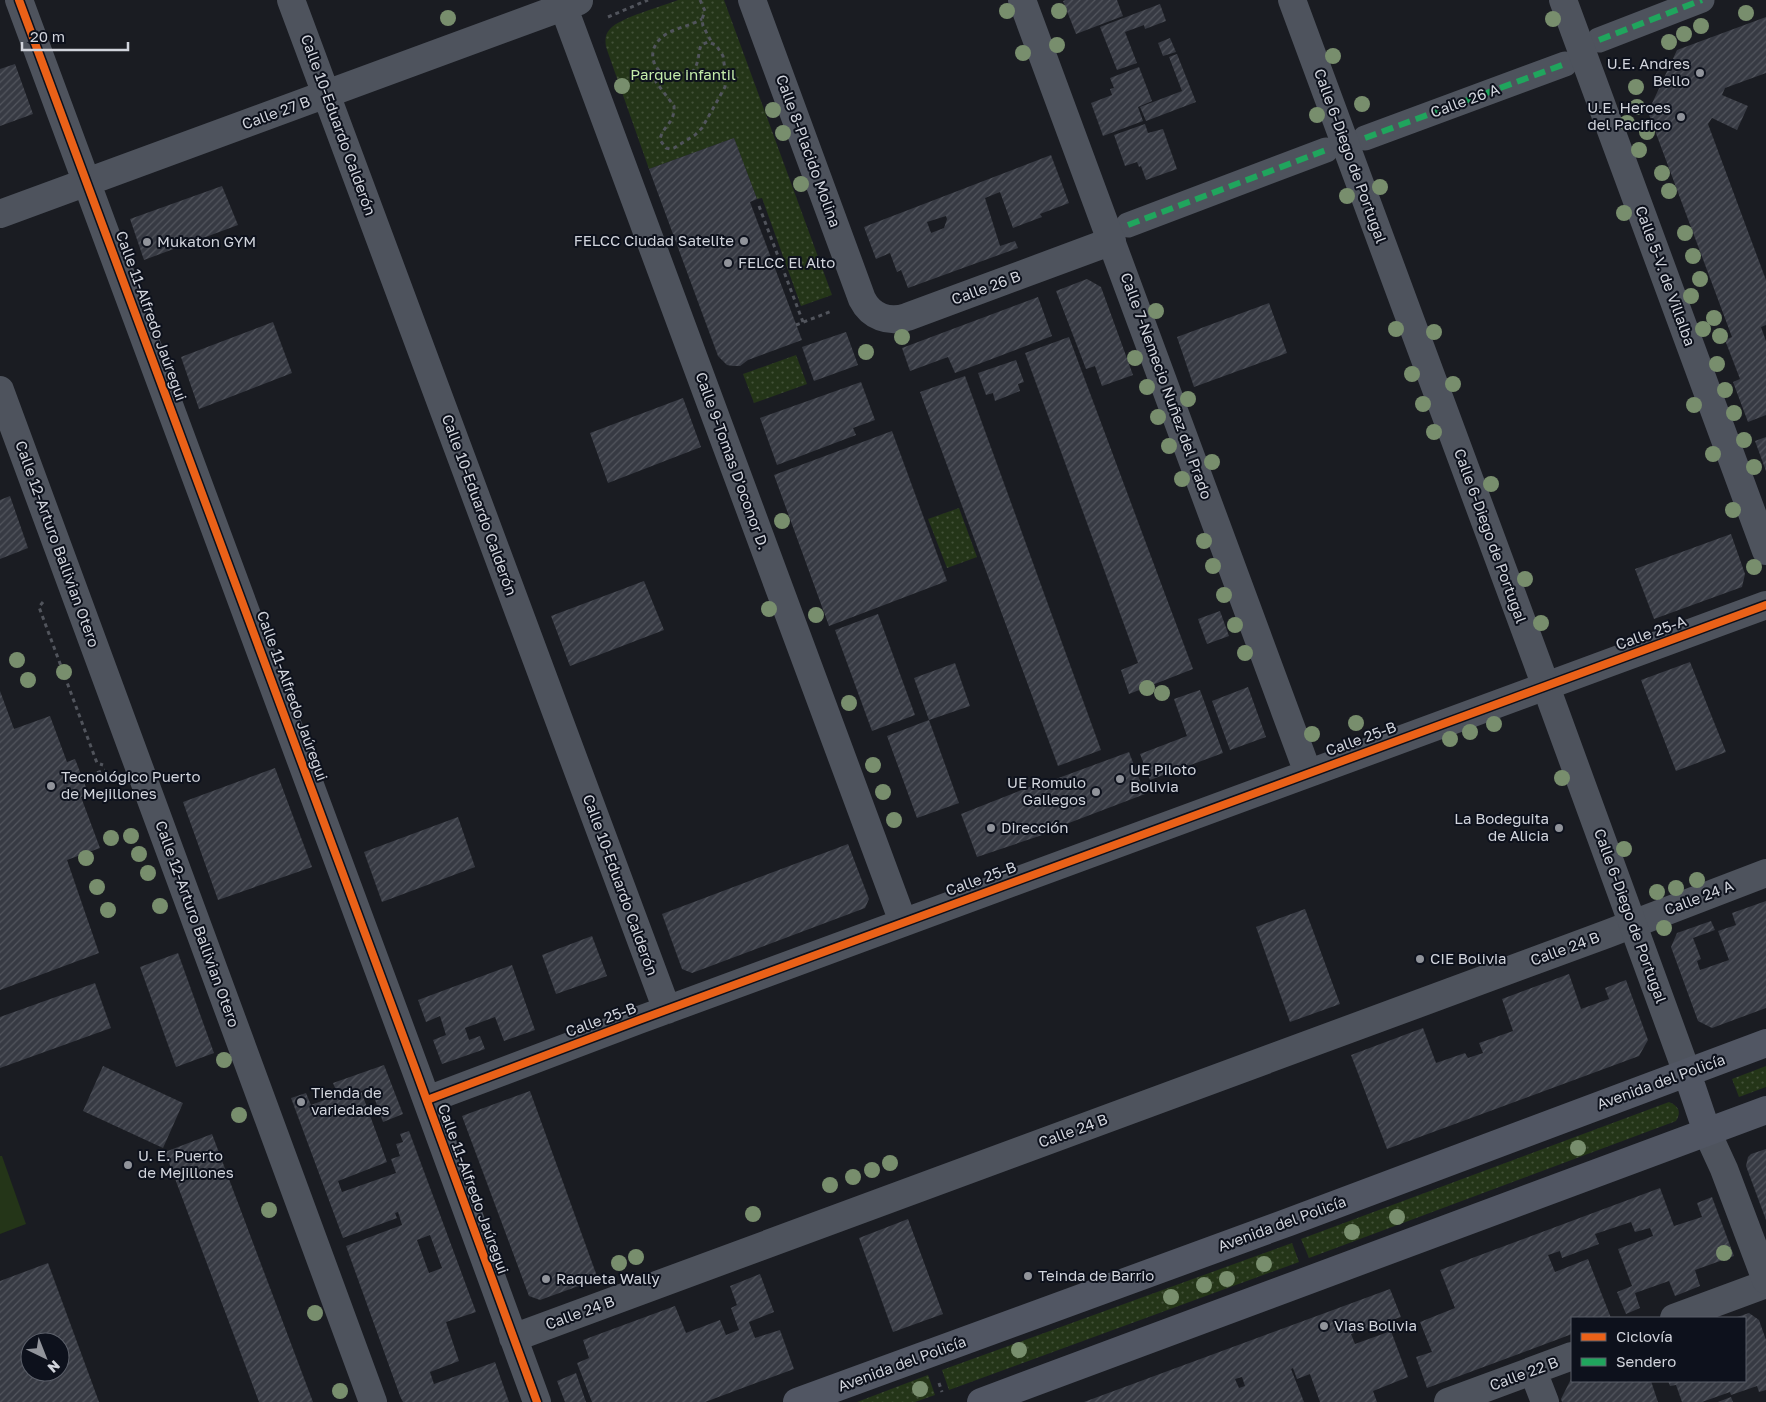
<svg xmlns="http://www.w3.org/2000/svg" width="1766" height="1402" viewBox="0 0 1766 1402" font-family="'Golos Text',sans-serif">
<style>
.grass{fill:url(#grass-dots)}
.pitch{fill:#243518}
.building{fill:url(#building-hatch);fill-rule:evenodd}
.lines{fill:none;stroke-linecap:round;stroke-linejoin:round}
.path{stroke:#51545c;stroke-width:3;stroke-dasharray:4 4;stroke-linecap:butt}
.pedestrian{stroke:#4e535d;stroke-width:25}
.minor{stroke:#4e535d;stroke-width:28}
.tertiary{stroke:#4e535d;stroke-width:28}
.secondary{stroke:#515663;stroke-width:28}
.quiet{stroke:#20a55d;stroke-width:6;stroke-dasharray:12 6;stroke-linecap:butt}
.cycleway-casing{stroke:#0d111c;stroke-width:11}
.cycleway{stroke:#ea6118;stroke-width:8}
.tree{fill:#788e6d}
.poi-dot{fill:#91949b;stroke:#0d111c;stroke-width:2}
.labels{text-anchor:middle;stroke-width:4;stroke-linejoin:round;paint-order:stroke}
.poi-label{font-size:15px;fill:#d1d4dc;stroke:#0d111c;text-anchor:start}
.park-label{font-size:15px;fill:#c4ecaa;stroke:#0d111c}
.street-label{font-size:15px;fill:#d1d4dc;stroke:#0d111c}
</style>
<defs>
<pattern id="grass-dots" width="8" height="8" patternUnits="userSpaceOnUse" patternTransform="scale(1.25)"><rect width="8" height="8" fill="#243518"/><path d="M2 2h.1M6 6h.1" fill="none" stroke="#435139" stroke-width="1.8" stroke-linecap="round"/></pattern>
<pattern id="building-hatch" width="6" height="6" patternUnits="userSpaceOnUse" patternTransform="scale(1.25)"><rect width="6" height="6" fill="#373a43"/><path d="M-1 1l2-2M0 6l6-6M5 7l2-2" fill="none" stroke="#53565e"/></pattern>
</defs>
<rect width="100%" height="100%" fill="#1a1c22"/>
<path class="grass" d="M678,0H724L832,295L801,306L762,198L757,199L734,138L649,169L606,47C605,40 605,34 610,29C619,18 663,6 678,0Z
M796,355L807,384L754,403L743,374Z
M959,508L977,557L947,568L928,519Z
M1766,1066V1087L1739,1097L1732,1079Z
M1669,1102C1678,1106 1682,1111 1676,1121L1309,1258L1301,1239Z
M1292,1243L1299,1262L949,1390L942,1370Z
M928,1375L935,1395L915,1402H857Z"/>
<path class="pitch" d="M0,1156H2L26,1224L0,1234Z"/>
<path class="building" d="M1066,0H1117L1123,16L1076,34L1063,1Z
M1160,4L1166,21L1145,29L1144,25L1125,32L1137,63L1117,70L1100,27Z
M1766,17V73L1725,88L1722,95L1748,106L1737,130L1712,118L1708,124L1766,280V325L1761,327L1766,341V415L1748,422L1733,382L1740,379L1725,340L1732,337L1648,112L1677,50Z
M1170,38L1176,52L1163,56L1158,43Z
M1177,54L1196,102L1146,121L1140,107L1182,91L1169,57Z
M15,64L33,114L0,126V69Z
M1139,67L1152,101L1138,107L1143,121L1103,136L1091,103L1112,95L1110,89L1114,88L1110,78Z
M1145,124L1148,133L1163,129L1177,169L1146,180L1141,166L1139,167L1137,162L1125,166L1114,135Z
M734,138L757,199L750,202L802,340L748,360L740,366H733L727,365L718,356L649,169Z
M1051,155L1069,203L1040,214L1042,217L1013,228L1000,192L985,198L1000,246L1015,241L1018,248L908,288L901,270L897,272L890,253L876,259L864,227ZM946,216L947,219L944,228L931,233L927,222Z
M222,186L238,225L144,260L130,219Z
M1087,279L1101,287L1133,375L1102,386L1095,366L1086,369L1056,291Z
M1038,297L1052,336L955,373L948,357L910,371L902,348Z
M1269,303L1287,353L1194,387L1177,337Z
M273,322L292,373L199,409L181,357Z
M846,332L858,365L814,381L802,347Z
M1069,337L1193,669L1129,694L1121,670L1138,663L1025,353Z
M1016,360L1024,382L1018,384L1020,391L995,401L993,393L986,395L978,373Z
M965,376L1101,750L1058,766L920,392Z
M861,382L875,420L853,428L856,435L777,465L760,418Z
M683,398L701,447L608,483L590,433Z
M892,431L947,581L829,626L774,475Z
M1766,437V471L1755,441Z
M10,496L28,548L0,559V500Z
M1731,534L1745,574L1742,587L1654,619L1635,569Z
M644,581L664,630L570,666L551,616Z
M1220,611L1229,636L1207,644L1198,619Z
M878,614L915,715L872,731L835,630Z
M1690,662L1726,752L1676,771L1641,680Z
M955,663L970,706L929,720L914,678Z
M1248,687L1266,737L1230,750L1212,701Z
M1200,690L1223,753L1150,780L1140,754L1187,736L1174,699Z
M0,691L14,729L50,716L67,762L75,759L89,795L81,797L100,848L67,860L99,953L0,990Z
M929,720L959,803L917,818L887,736Z
M1129,752L1145,794L1061,826L1060,829L977,857L961,814L1042,782L1045,783Z
M275,768L312,867L218,900L183,802Z
M458,817L475,867L382,902L364,852Z
M848,844L869,899L865,908L692,973L682,969L662,914Z
M1766,901V1008L1712,1028L1698,1021L1671,947L1677,933L1711,921L1715,930L1693,938L1701,959L1697,961L1700,970L1729,960L1718,931L1736,925L1732,913Z
M1305,909L1340,1004L1290,1022L1256,927Z
M592,936L607,976L556,994L542,955Z
M178,953L214,1053L176,1067L140,967Z
M512,965L535,1030L504,1041L495,1017L465,1028L469,1040L480,1036L485,1049L442,1064L433,1040L446,1035L440,1016L426,1022L418,1000Z
M1569,974L1581,1009L1609,999L1605,988L1626,980L1648,1040L1639,1056L1387,1149L1351,1055L1423,1028L1436,1063L1465,1053L1468,1058L1483,1053L1479,1043L1513,1031L1502,999Z
M95,983L111,1028L0,1068V1017Z
M384,1065L403,1114L383,1122L374,1097L367,1099L364,1090L361,1091L387,1162L338,1181L342,1192L396,1173L391,1159L400,1156L396,1144L403,1142L400,1134L409,1131L476,1312L446,1322L459,1361L430,1372L434,1384L495,1362L509,1402H403L400,1396L346,1246L402,1225L398,1212L395,1213L397,1218L343,1238L291,1098L306,1093L311,1105L338,1095L333,1083ZM430,1235L442,1268L429,1273L417,1240Z
M103,1066L183,1103L163,1148L83,1111Z
M530,1091L598,1279L540,1300L529,1296L462,1116Z
M212,1134L313,1402H259L165,1152Z
M1766,1149V1220L1746,1166L1748,1157L1751,1154Z
M1660,1188L1674,1226L1702,1217L1697,1203L1712,1197L1734,1256L1695,1270L1700,1286L1675,1296L1669,1281L1635,1293L1640,1308L1626,1314L1617,1292L1632,1286L1618,1249L1653,1236L1652,1233L1650,1228L1635,1232L1631,1222L1595,1234L1599,1244L1562,1258L1560,1251L1548,1255L1555,1272L1588,1259L1611,1318H1572V1334L1427,1388L1416,1357L1432,1352L1420,1322L1455,1308L1440,1270Z
M908,1219L943,1314L893,1332L859,1238Z
M48,1263L99,1402H0V1281ZM30,1342H60V1372H30Z
M760,1274L774,1312L749,1322L750,1325L755,1338L780,1330L794,1369L705,1402H592L577,1363L589,1358L583,1340L675,1306L686,1333L720,1320L726,1335L739,1330L731,1308L737,1305L730,1286Z
M1390,1289L1401,1317L1351,1334L1355,1344L1391,1331L1408,1377L1373,1391L1377,1402H1320L1310,1374L1297,1379L1293,1368L1291,1369L1304,1402H1084ZM1242,1377L1245,1386L1239,1388L1235,1379Z
M1749,1313L1759,1320L1766,1340V1390L1759,1392L1757,1386L1731,1395L1730,1392L1702,1402H1682L1676,1385L1670,1386L1668,1381H1745V1318H1734Z
M576,1373L586,1402H565L557,1381Z
M1572,1377V1381H1651L1658,1402H1562L1561,1399Z
M1731,1397L1733,1402H1718Z"/>
<g class="lines">
<path class="path" d="M700,0L705,11L702,19L703,26L712,43
M608,17L648,0
M658,72L656,74V82L674,106C675,124 662,126 660,140L666,148L670,149L674,148L695,135L702,128L725,87L726,77L723,56L716,45L708,42L701,45C698,53 699,64 693,71C671,93 638,61 660,39C671,28 689,27 702,19
M759,206L803,322
M796,325L832,311
M43,602L39,607L97,763L103,765
M82,778L105,770
M939,1383L942,1392"/>
<path class="pedestrian" d="M1599,40L1702,0
M1365,138L1565,64
M1128,225L1326,150"/>
<path class="minor" d="M19,0L416,1071L537,1402
M291,0L667,1010
M561,0L903,922
M752,0L862,299C871,317 889,323 907,317L1112,241
M1022,0L1308,773
M1563,0L1766,551
M0,214L579,1
M427,1100L639,1020L1766,605
M1674,1318L1766,1284
M513,1338L1607,934L1766,873
M1533,1371L1545,1402
M1448,1402L1572,1356"/>
<path class="tertiary" d="M1292,0L1537,662L1687,1073
M0,390L373,1402
M1707,1132L1724,1169L1766,1280"/>
<path class="secondary" d="M1687,1073L1707,1132
M797,1402L1289,1222L1766,1043
M981,1402L1766,1110"/>
<path class="quiet" d="M1599,40L1702,0
M1365,138L1565,64
M1128,225L1326,150"/>
<defs>
<path id="cycleway" d="M19,0L416,1071L537,1402
M427,1100L639,1020L1766,605"/>
</defs>
<use href="#cycleway" class="cycleway-casing"/>
<use href="#cycleway" class="cycleway"/>
</g>
<g class="tree">
<circle cx="1007" cy="11" r="8"/>
<circle cx="1059" cy="11" r="8"/>
<circle cx="1746" cy="13" r="8"/>
<circle cx="448" cy="18" r="8"/>
<circle cx="1553" cy="19" r="8"/>
<circle cx="1701" cy="26" r="8"/>
<circle cx="1684" cy="34" r="8"/>
<circle cx="1669" cy="42" r="8"/>
<circle cx="1057" cy="45" r="8"/>
<circle cx="1023" cy="53" r="8"/>
<circle cx="1333" cy="56" r="8"/>
<circle cx="622" cy="86" r="8"/>
<circle cx="1636" cy="87" r="8"/>
<circle cx="1362" cy="104" r="8"/>
<circle cx="1637" cy="107" r="8"/>
<circle cx="773" cy="110" r="8"/>
<circle cx="1317" cy="115" r="8"/>
<circle cx="1627" cy="123" r="8"/>
<circle cx="1647" cy="132" r="8"/>
<circle cx="783" cy="133" r="8"/>
<circle cx="1639" cy="150" r="8"/>
<circle cx="1662" cy="173" r="8"/>
<circle cx="801" cy="184" r="8"/>
<circle cx="1380" cy="187" r="8"/>
<circle cx="1669" cy="191" r="8"/>
<circle cx="1347" cy="196" r="8"/>
<circle cx="1624" cy="213" r="8"/>
<circle cx="1685" cy="233" r="8"/>
<circle cx="1693" cy="256" r="8"/>
<circle cx="1700" cy="279" r="8"/>
<circle cx="1691" cy="296" r="8"/>
<circle cx="1156" cy="311" r="8"/>
<circle cx="1714" cy="318" r="8"/>
<circle cx="1396" cy="329" r="8"/>
<circle cx="1703" cy="329" r="8"/>
<circle cx="1434" cy="332" r="8"/>
<circle cx="1720" cy="336" r="8"/>
<circle cx="902" cy="337" r="8"/>
<circle cx="866" cy="352" r="8"/>
<circle cx="1135" cy="358" r="8"/>
<circle cx="1717" cy="364" r="8"/>
<circle cx="1412" cy="374" r="8"/>
<circle cx="1453" cy="384" r="8"/>
<circle cx="1147" cy="387" r="8"/>
<circle cx="1725" cy="390" r="8"/>
<circle cx="1188" cy="399" r="8"/>
<circle cx="1423" cy="404" r="8"/>
<circle cx="1694" cy="405" r="8"/>
<circle cx="1734" cy="413" r="8"/>
<circle cx="1158" cy="417" r="8"/>
<circle cx="1434" cy="432" r="8"/>
<circle cx="1744" cy="440" r="8"/>
<circle cx="1169" cy="446" r="8"/>
<circle cx="1713" cy="454" r="8"/>
<circle cx="1212" cy="462" r="8"/>
<circle cx="1754" cy="467" r="8"/>
<circle cx="1182" cy="479" r="8"/>
<circle cx="1491" cy="484" r="8"/>
<circle cx="1733" cy="510" r="8"/>
<circle cx="782" cy="521" r="8"/>
<circle cx="1204" cy="541" r="8"/>
<circle cx="1213" cy="566" r="8"/>
<circle cx="1754" cy="567" r="8"/>
<circle cx="1525" cy="579" r="8"/>
<circle cx="1224" cy="595" r="8"/>
<circle cx="769" cy="609" r="8"/>
<circle cx="816" cy="615" r="8"/>
<circle cx="1541" cy="623" r="8"/>
<circle cx="1235" cy="625" r="8"/>
<circle cx="1245" cy="653" r="8"/>
<circle cx="17" cy="660" r="8"/>
<circle cx="64" cy="672" r="8"/>
<circle cx="28" cy="680" r="8"/>
<circle cx="1147" cy="688" r="8"/>
<circle cx="1162" cy="693" r="8"/>
<circle cx="849" cy="703" r="8"/>
<circle cx="1356" cy="723" r="8"/>
<circle cx="1494" cy="724" r="8"/>
<circle cx="1470" cy="732" r="8"/>
<circle cx="1312" cy="734" r="8"/>
<circle cx="1450" cy="739" r="8"/>
<circle cx="873" cy="765" r="8"/>
<circle cx="1562" cy="778" r="8"/>
<circle cx="883" cy="792" r="8"/>
<circle cx="894" cy="820" r="8"/>
<circle cx="131" cy="836" r="8"/>
<circle cx="111" cy="838" r="8"/>
<circle cx="1624" cy="849" r="8"/>
<circle cx="139" cy="854" r="8"/>
<circle cx="86" cy="858" r="8"/>
<circle cx="148" cy="873" r="8"/>
<circle cx="1697" cy="880" r="8"/>
<circle cx="97" cy="887" r="8"/>
<circle cx="1676" cy="888" r="8"/>
<circle cx="1657" cy="892" r="8"/>
<circle cx="160" cy="906" r="8"/>
<circle cx="108" cy="910" r="8"/>
<circle cx="1664" cy="928" r="8"/>
<circle cx="224" cy="1060" r="8"/>
<circle cx="239" cy="1115" r="8"/>
<circle cx="1578" cy="1148" r="8"/>
<circle cx="890" cy="1163" r="8"/>
<circle cx="872" cy="1170" r="8"/>
<circle cx="853" cy="1177" r="8"/>
<circle cx="830" cy="1185" r="8"/>
<circle cx="269" cy="1210" r="8"/>
<circle cx="753" cy="1214" r="8"/>
<circle cx="1397" cy="1217" r="8"/>
<circle cx="1352" cy="1232" r="8"/>
<circle cx="1724" cy="1253" r="8"/>
<circle cx="636" cy="1257" r="8"/>
<circle cx="619" cy="1263" r="8"/>
<circle cx="1264" cy="1264" r="8"/>
<circle cx="1227" cy="1279" r="8"/>
<circle cx="1204" cy="1285" r="8"/>
<circle cx="1171" cy="1297" r="8"/>
<circle cx="315" cy="1313" r="8"/>
<circle cx="1019" cy="1350" r="8"/>
<circle cx="920" cy="1389" r="8"/>
<circle cx="340" cy="1391" r="8"/>
</g>
<g class="poi-dot">
<circle cx="1700" cy="73" r="5"/>
<circle cx="1681" cy="117" r="5"/>
<circle cx="744" cy="241" r="5"/>
<circle cx="147" cy="242" r="5"/>
<circle cx="728" cy="263" r="5"/>
<circle cx="1120" cy="779" r="5"/>
<circle cx="51" cy="786" r="5"/>
<circle cx="1096" cy="792" r="5"/>
<circle cx="991" cy="828" r="5"/>
<circle cx="1559" cy="828" r="5"/>
<circle cx="1420" cy="959" r="5"/>
<circle cx="301" cy="1102" r="5"/>
<circle cx="128" cy="1165" r="5"/>
<circle cx="1028" cy="1276" r="5"/>
<circle cx="546" cy="1279" r="5"/>
<circle cx="1324" cy="1326" r="5"/>
</g>
<g class="labels">
<g class="poi-label">
<text x="1690" y="69" text-anchor="end">U.E. Andres<tspan x="1690" dy="17">Bello</tspan></text>
<text x="1671" y="113" text-anchor="end">U.E. Heroes<tspan x="1671" dy="17">del Pacifico</tspan></text>
<text x="734" y="246" text-anchor="end">FELCC Ciudad Satelite</text>
<text x="157" y="247">Mukaton GYM</text>
<text x="738" y="268">FELCC El Alto</text>
<text x="1130" y="775">UE Piloto<tspan x="1130" dy="17">Bolivia</tspan></text>
<text x="61" y="782">Tecnológico Puerto<tspan x="61" dy="17">de Mejillones</tspan></text>
<text x="1086" y="788" text-anchor="end">UE Romulo<tspan x="1086" dy="17">Gallegos</tspan></text>
<text x="1549" y="824" text-anchor="end">La Bodeguita<tspan x="1549" dy="17">de Alicia</tspan></text>
<text x="1001" y="833">Dirección</text>
<text x="1430" y="964">CIE Bolivia</text>
<text x="311" y="1098">Tienda de<tspan x="311" dy="17">variedades</tspan></text>
<text x="138" y="1161">U. E. Puerto<tspan x="138" dy="17">de Mejillones</tspan></text>
<text x="1038" y="1281">Teinda de Barrio</text>
<text x="556" y="1284">Raqueta Wally</text>
<text x="1334" y="1331">Vias Bolivia</text>
</g>
<g class="park-label">
<text x="683" y="80">Parque infantil</text>
</g>
<g class="street-label">
<text transform="translate(1465 101) rotate(-20)" y="5">Calle 26 A</text>
<text transform="translate(276 113) rotate(-20)" y="5">Calle 27 B</text>
<text transform="translate(338 125) rotate(70)" y="5">Calle 10-Eduardo Calderón</text>
<text transform="translate(808 151) rotate(70)" y="5">Calle 8-Placido Molina</text>
<text transform="translate(1350 156) rotate(70)" y="5">Calle 6-Diego de Portugal</text>
<text transform="translate(1665 276) rotate(70)" y="5">Calle 5-V. de Villalba</text>
<text transform="translate(986 288) rotate(-20)" y="5">Calle 26 B</text>
<text transform="translate(151 316) rotate(70)" y="5">Calle 11-Alfredo Jaúregui</text>
<text transform="translate(1166 386) rotate(70)" y="5">Calle 7-Nemecio Nuñez del Prado</text>
<text transform="translate(732 461) rotate(70)" y="5">Calle 9-Tomas D'oconor D.</text>
<text transform="translate(479 505) rotate(70)" y="5">Calle 10-Eduardo Calderón</text>
<text transform="translate(1490 536) rotate(70)" y="5">Calle 6-Diego de Portugal</text>
<text transform="translate(57 544) rotate(70)" y="5">Calle 12-Arturo Ballivian Otero</text>
<text transform="translate(1651 633) rotate(-20)" y="5">Calle 25-A</text>
<text transform="translate(292 696) rotate(70)" y="5">Calle 11-Alfredo Jaúregui</text>
<text transform="translate(1361 739) rotate(-20)" y="5">Calle 25-B</text>
<text transform="translate(981 879) rotate(-20)" y="5">Calle 25-B</text>
<text transform="translate(620 885) rotate(70)" y="5">Calle 10-Eduardo Calderón</text>
<text transform="translate(1699 898) rotate(-21)" y="5">Calle 24 A</text>
<text transform="translate(1630 916) rotate(70)" y="5">Calle 6-Diego de Portugal</text>
<text transform="translate(197 924) rotate(70)" y="5">Calle 12-Arturo Ballivian Otero</text>
<text transform="translate(1565 949) rotate(-20)" y="5">Calle 24 B</text>
<text transform="translate(601 1020) rotate(-20)" y="5">Calle 25-B</text>
<text transform="translate(1661 1082) rotate(-20)" y="5">Avenida del Policía</text>
<text transform="translate(1073 1131) rotate(-20)" y="5">Calle 24 B</text>
<text transform="translate(473 1189) rotate(70)" y="5">Calle 11-Alfredo Jaúregui</text>
<text transform="translate(1282 1224) rotate(-20)" y="5">Avenida del Policía</text>
<text transform="translate(580 1313) rotate(-20)" y="5">Calle 24 B</text>
<text transform="translate(902 1364) rotate(-20)" y="5">Avenida del Policía</text>
<text transform="translate(1524 1374) rotate(-20)" y="5">Calle 22 B</text>
</g>
</g>
<rect x="1571" y="1317" width="175" height="65" fill="#0d111c" stroke="#5b5f69"/>
<rect x="1581" y="1333" width="25" height="8" fill="#ea6118" stroke="#5b5f69"/>
<text x="1616" y="1342" font-size="15" fill="#d1d4dc">Ciclovía</text>
<rect x="1581" y="1358" width="25" height="8" fill="#20a55d" stroke="#5b5f69"/>
<text x="1616" y="1367" font-size="15" fill="#d1d4dc">Sendero</text>
<g transform="translate(45 1357) rotate(137)"><circle r="24" fill="#0d111c" stroke="#5b5f69"/>
<path d="M0-4L9 19L0 12L-9 19Z" fill="#91949b"/>
<text y="-8" font-size="14" font-weight="bold" text-anchor="middle" fill="#d1d4dc">N</text>
</g>
<path d="M22 42v8h106v-8" fill="none" stroke="#d1d4dc" stroke-width="2.5"/>
<text x="30" y="42" font-size="15" fill="#d1d4dc" stroke="#0d111c" stroke-width="4" paint-order="stroke">20 m</text>
</svg>
